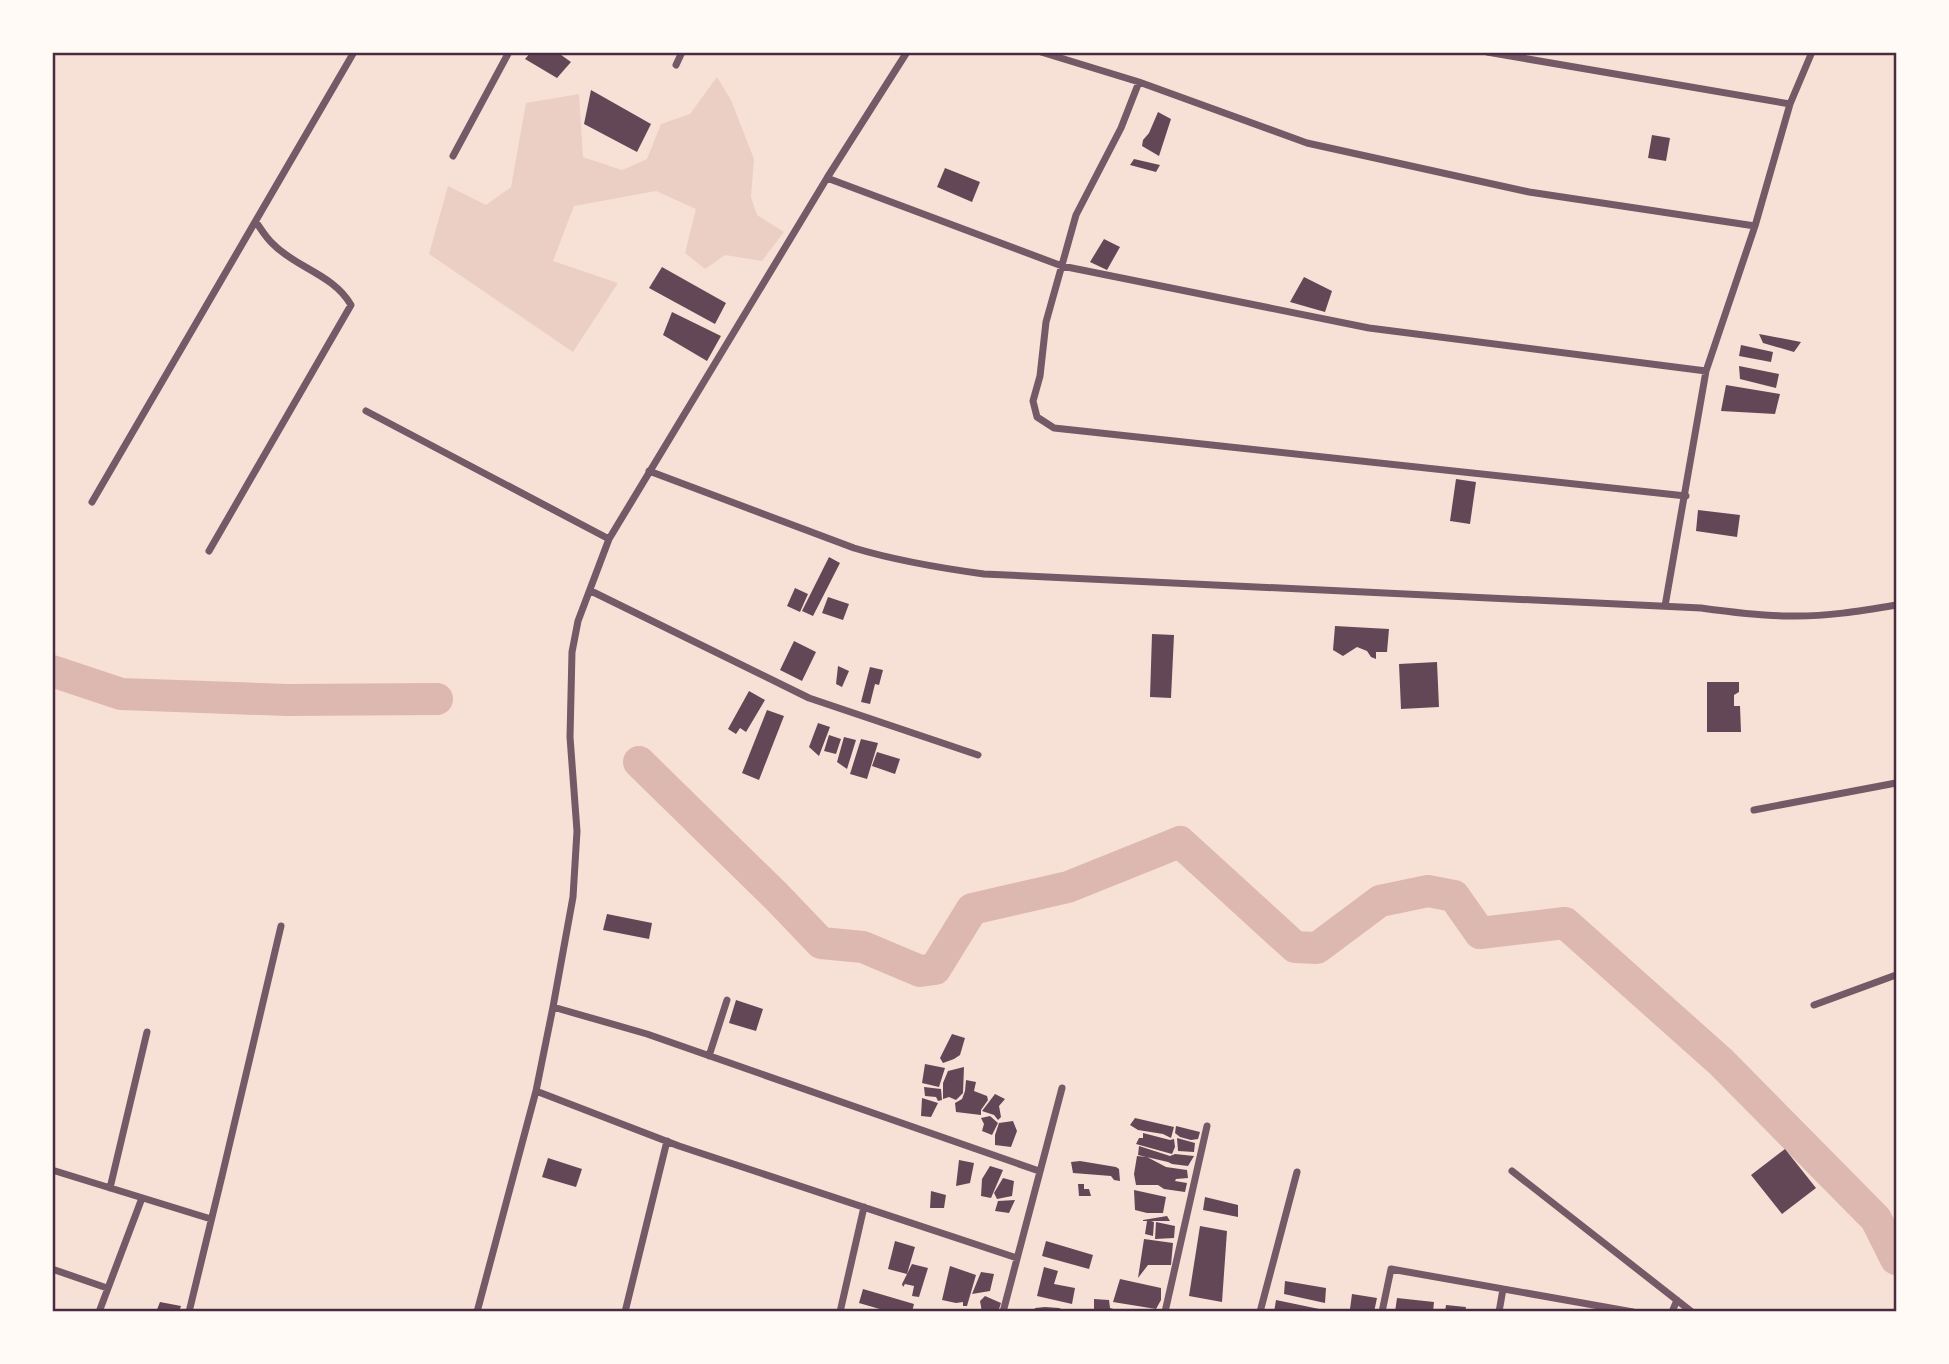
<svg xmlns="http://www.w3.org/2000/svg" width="1949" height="1364" viewBox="0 0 1949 1364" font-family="'Sofia Sans Condensed',sans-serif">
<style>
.green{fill:#ebcfc5}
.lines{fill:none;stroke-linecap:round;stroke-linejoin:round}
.river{stroke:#dcb8b0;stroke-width:32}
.building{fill:#644757}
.minor{stroke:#755966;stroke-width:7}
.neatline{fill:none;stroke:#4a2c40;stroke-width:2.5}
</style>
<rect width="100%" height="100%" fill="#f7e1d7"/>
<path class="green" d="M717,77L731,100L754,159L751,197L757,215L784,232L762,261L725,255L705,269L685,253L696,209L656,191L574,206L553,261L618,283L573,352L429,254L448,186L486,205L511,187L526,103L579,94L583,157L622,170L647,159L661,124L690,114Z"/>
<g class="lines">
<path class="river" d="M52,671L121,694L287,700L437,699
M639,762L776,896L821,943L863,947L920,971L935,969L972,909L1068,887L1180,842L1295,947L1317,948L1380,901L1428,891L1454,896L1480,933L1565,923L1721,1062L1876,1219L1896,1259"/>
</g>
<path class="building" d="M531,52H557L571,62L557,78L525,59Z
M591,90L651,124L637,152L584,124Z
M1158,112L1171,119L1159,156L1142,146L1143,140L1149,133Z
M1652,135L1670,138L1666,161L1648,158Z
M1134,159L1160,165L1156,172L1130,165Z
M945,168L980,182L972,202L937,187Z
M1104,239L1120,247L1107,270L1090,262Z
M662,267L726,303L715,324L649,288Z
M1304,277L1332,291L1325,312L1290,302Z
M672,312L721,336L707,361L663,335Z
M1759,334L1801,342L1794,352L1763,343Z
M1741,345L1773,352L1771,362L1739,356Z
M1739,366L1779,374L1776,388L1740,379Z
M1726,385L1780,394L1775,414L1721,411Z
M1456,479L1476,482L1470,524L1450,521Z
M1698,510L1740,515L1737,537L1696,531Z
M829,557L840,563L813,616L802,611Z
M795,588L808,594L800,612L787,606Z
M828,597L849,604L843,620L822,613Z
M1335,626L1389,629L1387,652H1376V659L1371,657L1367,651L1357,647L1343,656L1333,650Z
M1152,634L1174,635L1171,698L1150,697Z
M794,641L816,652L802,681L780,670Z
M1437,662L1439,707L1401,709L1399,664Z
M838,666L849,671L842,687L836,684Z
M870,667L883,670L879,685L875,684L870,704L861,702Z
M1707,682H1739V692L1734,695V706H1740L1741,732H1707Z
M749,691L765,700L746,732L740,728L736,734L728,729Z
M767,710L784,716L759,780L742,773Z
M818,723L830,727L819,756L809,747Z
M829,735L841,739L836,754L824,751Z
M844,737L856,740L847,769L837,762Z
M861,739L878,743L867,779L850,774Z
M877,752L900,759L895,774L872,766Z
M607,914L652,923L649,939L603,930Z
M736,1000L763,1009L756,1031L729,1023Z
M952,1034L965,1038L960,1055L954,1059L943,1063L940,1058Z
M925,1064L945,1068L939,1087L922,1083Z
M964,1067L963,1093L956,1100L949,1097L943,1099V1083L948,1071Z
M966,1080L976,1082L974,1091L987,1096L988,1100L981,1110V1115L956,1112L955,1103L962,1099L965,1091Z
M924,1087L941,1089L942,1100L938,1101L936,1097L925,1096Z
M995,1094L1005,1099L999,1106L1001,1117L998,1120L994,1115L982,1111Z
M922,1098L938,1103L931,1117L921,1116Z
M990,1116L998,1123L992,1135L982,1131L984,1124L981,1118Z
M1135,1118L1174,1127L1171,1138L1163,1134L1138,1130L1130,1125Z
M1013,1121L1017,1131L1011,1147L995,1145V1135L999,1123Z
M1176,1126L1200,1132L1198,1139L1191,1140L1180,1137L1175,1133Z
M1143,1133L1170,1140L1174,1139L1175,1147L1172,1154L1136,1144L1139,1138H1143Z
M1177,1138L1195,1143L1194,1152L1178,1151Z
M1139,1146L1170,1156L1175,1154L1194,1156L1188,1166L1172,1164L1168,1162L1138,1155Z
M1785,1149L1816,1188L1782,1214L1751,1175Z
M1137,1156L1147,1157L1166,1167L1187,1170L1188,1178L1176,1179L1175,1181L1187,1183L1185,1192L1164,1189L1158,1185H1136L1134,1174Z
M548,1158L582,1169L576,1187L542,1177Z
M959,1160L974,1163L970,1183L956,1186Z
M1080,1161L1116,1167L1119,1169L1120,1181L1114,1180L1111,1176L1073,1173L1071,1162Z
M990,1166L1003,1170L991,1198L981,1196L982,1179Z
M1003,1178L1014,1181L1012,1196L997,1199L994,1193Z
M1078,1184H1084V1189H1089L1091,1196H1079Z
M1134,1190L1166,1197L1163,1213H1147L1135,1210Z
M931,1191L946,1195L944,1208H930Z
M1205,1197L1238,1205V1217L1203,1210Z
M1015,1200L1009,1213L995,1211L998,1201Z
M1167,1216L1170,1221H1151L1154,1222L1153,1236L1145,1234L1147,1221H1143V1220Z
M1156,1222L1175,1226L1174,1238L1155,1239Z
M1200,1226L1227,1231L1222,1302L1189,1296Z
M1144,1239L1173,1243L1171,1265H1148L1138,1278Z
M895,1241L915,1247L907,1274L888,1269Z
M1046,1241L1093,1255L1089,1269L1042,1256Z
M912,1264L928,1268L919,1297L912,1296L914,1286L905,1284L903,1287L902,1284Z
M950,1266L976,1275L967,1306H963V1302L956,1303L942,1300Z
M1044,1267L1058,1271L1054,1284L1075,1288L1072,1304L1037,1296Z
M981,1272L994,1274L990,1291L972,1294Z
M1120,1279L1161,1288V1300L1156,1309L1113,1302Z
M1285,1281L1326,1288L1325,1303L1284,1294Z
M863,1289L914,1304L912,1312H890L859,1303Z
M1352,1294L1377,1298L1374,1312L1350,1309Z
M985,1296L1001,1303L998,1312H982L980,1301Z
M1397,1298L1434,1302L1433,1312H1395Z
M1094,1299L1109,1300L1110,1308L1123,1312H1094Z
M1276,1300L1324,1310V1312H1274Z
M160,1302L181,1306L179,1312H156Z
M1446,1305L1466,1307L1465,1312H1445Z
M1045,1307L1059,1308L1068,1312H1034L1035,1308Z"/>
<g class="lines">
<path class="minor" d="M1041,52L1139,82L1307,143L1529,192L1755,226
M1487,52L1790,104
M676,65L682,52
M1139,82L1121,128L1076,215L1046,322L1040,376L1033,401L1037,417L1054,428L1686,496
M453,156L509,52
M827,178L1062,266L1369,328L1706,371
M366,411L609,539
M649,471L854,548C897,561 940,568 984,574L1701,608C1730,612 1759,616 1788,616C1825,617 1861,611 1896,605
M92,502L354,52
M209,551L351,305C333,274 296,268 273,244C266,238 261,229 256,222
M591,591L809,698L978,755
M1665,606L1706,371L1755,226L1790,104L1812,52
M1754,810L1896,783
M1814,1005L1896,975
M553,1007L647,1034L1039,1171
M709,1056L727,1000
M536,1091L679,1146L1017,1258
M52,1170L211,1219
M1512,1171L1692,1312
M110,1188L147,1032
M52,1269L107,1288
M99,1312L142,1198
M189,1312L222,1176L281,926
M477,1312L536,1091L553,1007L573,897L577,831L570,737L572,652L578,621L609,539L827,178L907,52
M625,1312L667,1141
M840,1312L864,1207
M1003,1312L1062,1088
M1165,1312L1207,1126
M1260,1312L1297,1172
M1382,1312L1391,1269L1633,1312
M1499,1312L1503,1289
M1672,1312L1677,1300"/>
</g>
<rect width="1949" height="1364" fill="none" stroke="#fffaf5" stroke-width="108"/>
<rect x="54" y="54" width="1841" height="1256" class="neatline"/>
</svg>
